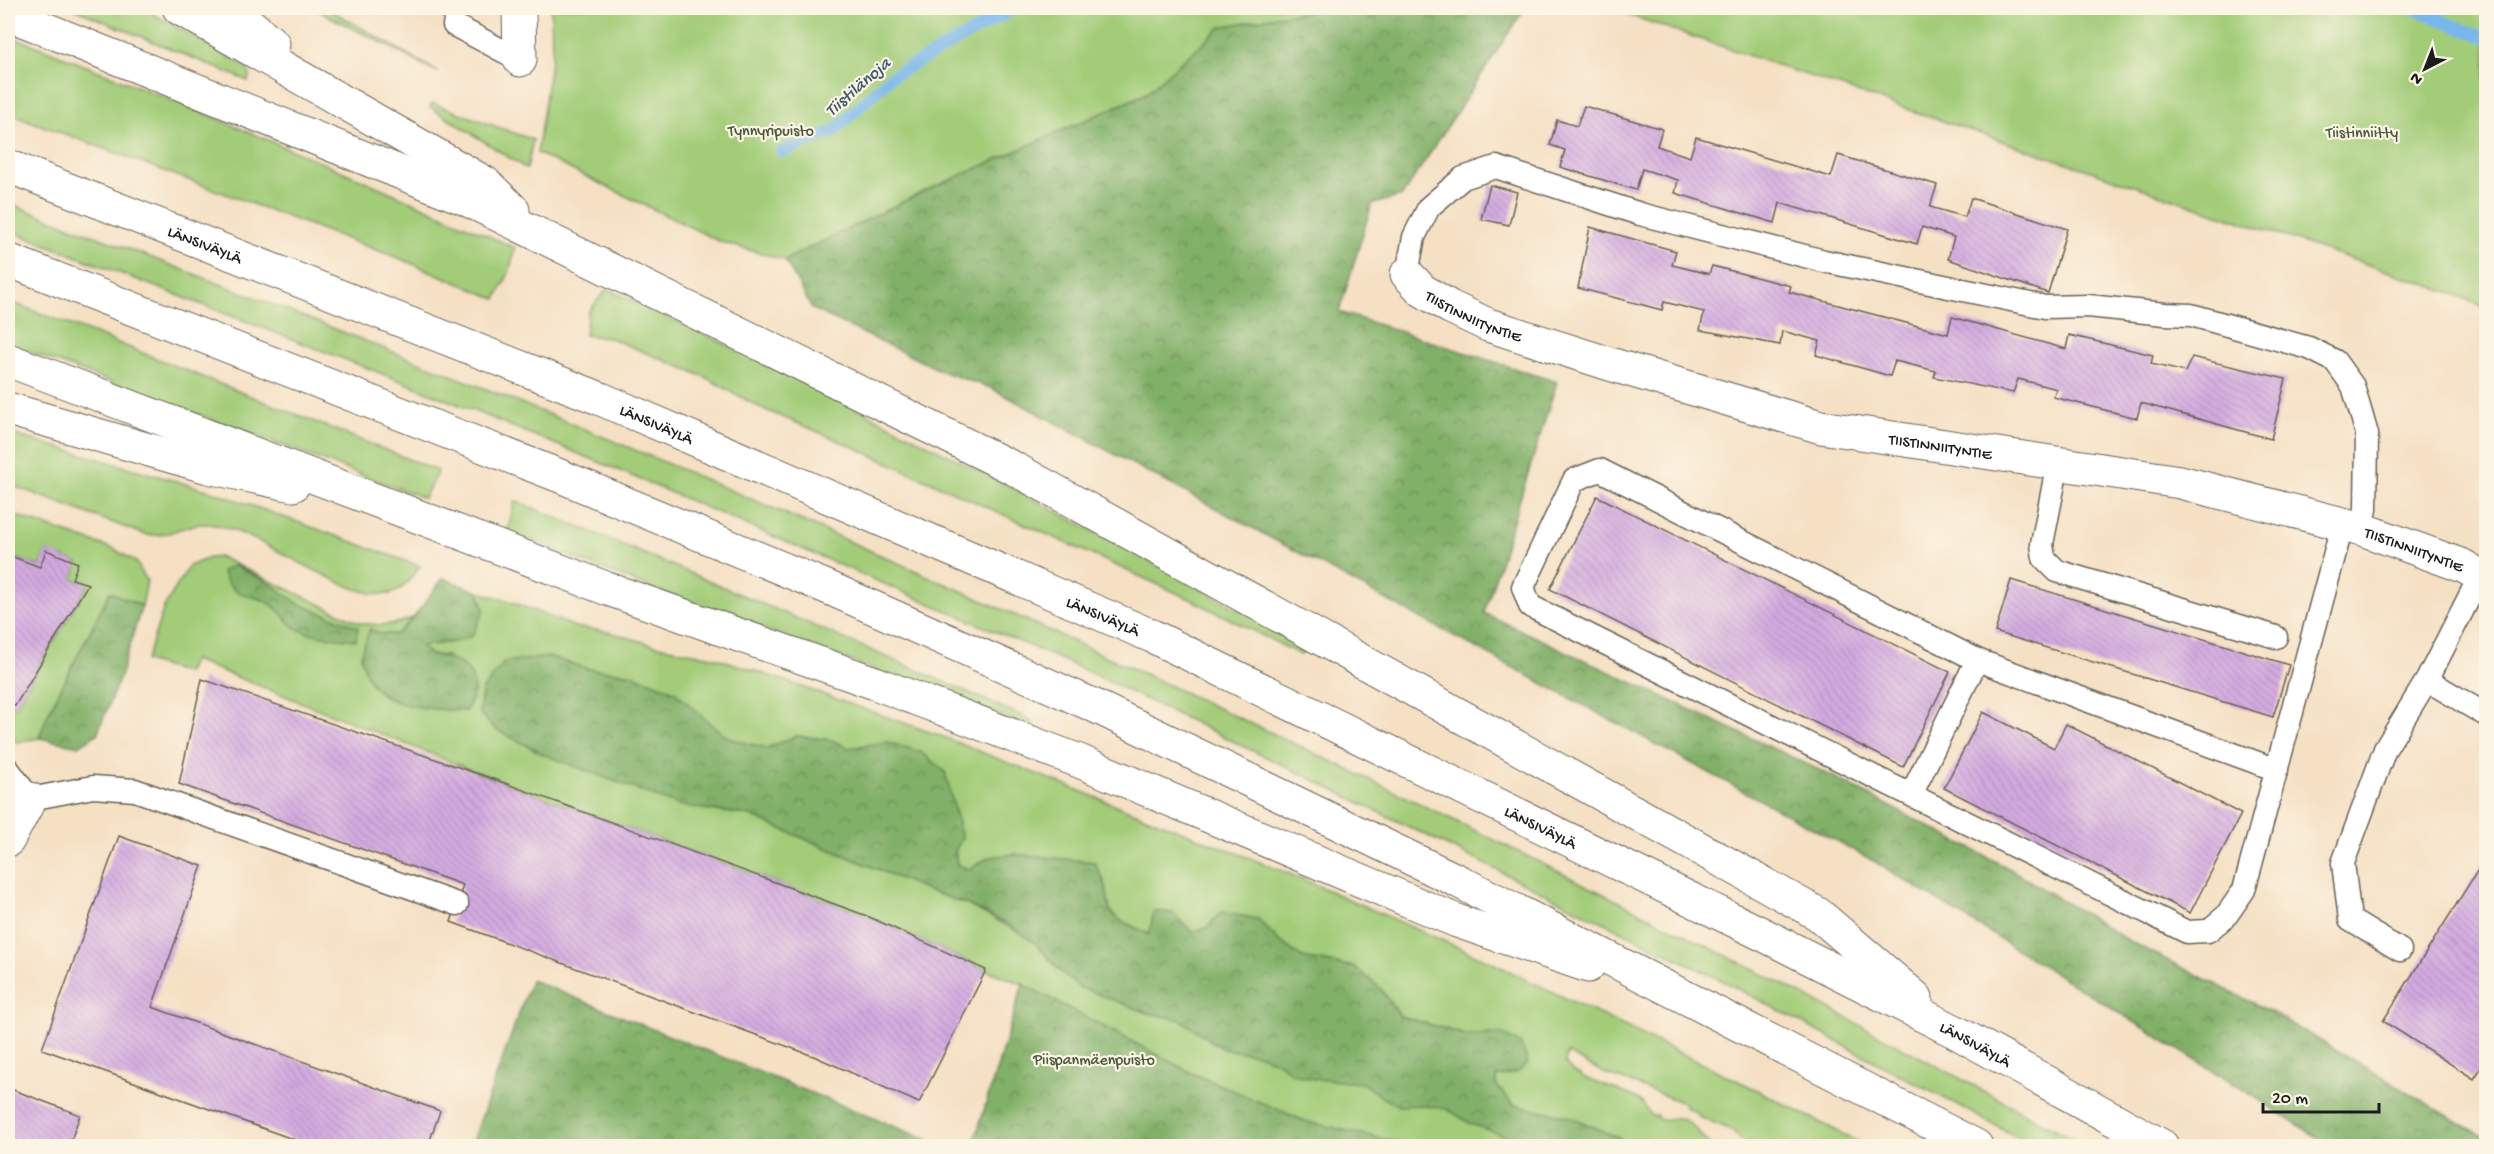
<svg xmlns="http://www.w3.org/2000/svg" width="2494" height="1154" viewBox="0 0 2494 1154" font-family="'Gochi Hand',sans-serif">
<style>
.green{fill:#a2cc78;stroke:#5f744a;stroke-width:1.5}
.forest{fill:url(#forest-crowns);stroke:#4e6642;stroke-width:1.5}
.lines{fill:none;stroke-linecap:round;stroke-linejoin:round}
.stream{stroke:#78b6eb;stroke-width:12}
.building{fill:url(#building-back-hatch)}
.service-casing{stroke:#686157;stroke-width:25}
.minor-casing{stroke:#686157;stroke-width:35}
.motorway-casing{stroke:#686157;stroke-width:35}
.service{stroke:#fff;stroke-width:22}
.minor{stroke:#fff;stroke-width:33}
.motorway{stroke:#fff;stroke-width:33}
.labels{text-anchor:middle;stroke-width:4.5;stroke-linejoin:round;paint-order:stroke}
.park-label{font-size:16px;fill:#4b5a3c;stroke:#fcf5e5}
.street-label{font-size:16px;fill:#1c1c1c;stroke:#fcf5e5}
.water-label{font-size:18px;font-style:italic;fill:#415a6f;stroke:#fcf5e5}
</style>
<defs>
<pattern id="forest-crowns" width="20" height="18" patternUnits="userSpaceOnUse" patternTransform="scale(1.5)"><rect width="20" height="18" fill="#81b068"/><path d="M2 6a3 3 0 1 1 6 0M12 15a3 3 0 1 1 6 0" fill="none" stroke="#698e55"/></pattern>
<pattern id="building-back-hatch" width="6" height="6" patternUnits="userSpaceOnUse" patternTransform="scale(1.5)"><rect width="6" height="6" fill="#d3aae0"/><path d="M-1 5l2 2M0 0l6 6M5-1l2 2" fill="none" stroke="#b592c0"/></pattern>
</defs>
<rect width="100%" height="100%" fill="#fcf5e5"/>
<filter id="ink" filterUnits="userSpaceOnUse"><feTurbulence type="fractalNoise" baseFrequency=".0167" numOctaves="2"/><feDisplacementMap in="SourceGraphic" scale="12" xChannelSelector="R" yChannelSelector="G"/><feConvolveMatrix kernelMatrix="1 2 1 2 8 2 1 2 1" color-interpolation-filters="sRGB"/></filter>
<filter id="wash" filterUnits="userSpaceOnUse"><feTurbulence type="fractalNoise" baseFrequency=".008" numOctaves="4" result="noise"/><feDisplacementMap in="SourceGraphic" scale="24" xChannelSelector="R" yChannelSelector="G"/><feGaussianBlur stdDeviation="1.35" result="paint"/><feColorMatrix in="noise" values="0 0 0 0 0 0 0 0 0 0 0 0 0 0 0 0 0 1.4 0 .05"/><feComposite in="paint" operator="in"/></filter>
<g filter="url(#wash)">
<rect width="100%" height="100%" fill="#f5e0c4"/>
<path class="green" d="M72,8H143L245,66L250,74L248,81Z
M313,8H327L438,72Z
M551,8H1346L1282,15L1221,27L1145,94L923,192L785,260L721,242L537,153L552,55Z
M1608,8H2486V308L2449,292Z
M8,35C179,102 348,171 515,248L509,273L496,299L406,261L8,113Z
M432,103L533,140L527,169L430,107Z
M8,203C301,314 593,428 880,555C1185,689 1486,832 1782,984C1884,1037 1985,1092 2086,1146H2034L1727,983L1295,771L1076,666L611,467L406,383L8,230Z
M607,289C842,396 1069,516 1295,640L1306,650L1301,655L1190,599L847,444L761,408L705,377L610,338L585,335L588,312Z
M8,301L95,334L438,471L424,498L8,344Z
M8,433L214,492L420,566C413,575 405,588 395,592C358,610 256,527 209,524C185,522 167,540 143,534L8,484Z
M515,501C687,570 858,644 1029,719L1035,728L661,592L507,532Z
M8,513L114,549L136,562L147,581L142,606L110,592L47,716L39,738L17,742L8,738V703L15,706L88,585L72,579L78,563L46,551L40,567L8,555Z
M220,557L360,623C381,626 395,626 414,617L397,634H381L370,630L361,657L449,656L431,655L420,646L454,642L484,610L479,592L507,600L575,627L609,632L654,645L717,658L785,681L938,735L1300,878L1482,958L1755,1089L1866,1146H1760L1752,1142H1743L1731,1130L1701,1118L1693,1110L1685,1107L1684,1103L1604,1073L1567,1053L1565,1063C1576,1080 1619,1088 1638,1099C1646,1104 1646,1113 1654,1117L1657,1115L1659,1120C1666,1121 1671,1117 1678,1118C1693,1121 1701,1138 1711,1146H1628L1619,1138L1568,1116L1513,1105L1496,1085V1077L1518,1072L1502,1034L1466,1035L1400,1016L1380,988L1354,967L1302,958L1277,939L1258,919L1192,932L1173,913L1154,911L1150,935L1120,920L1110,911L1105,883L1094,862L989,857L970,869L957,865L949,792L945,772L887,742L849,748L831,740L797,736L766,748L731,739L632,674L589,669L549,657L483,689L479,712L493,727L702,809L748,815L932,892L966,904L1022,934L1566,1146H973L1023,984L986,970L867,916L499,781L194,660L186,673L146,661L164,607L189,566L209,558Z"/>
<path class="forest" d="M1346,8H1525L1402,196L1372,204L1339,312L1557,382L1484,613L1832,776L2010,869L2129,941L2271,1012L2486,1138V1146H2330L2252,1095L1872,860L991,388L946,373L812,309L785,260L923,192L1145,94L1221,27L1282,15Z
M234,565L269,583L299,604L358,627L356,640C343,639 306,635 296,628C286,622 280,609 269,603C247,591 233,601 222,571Z
M443,578L479,592L484,610L472,636L454,642L421,646L431,655C451,657 474,664 474,689C474,695 469,705 466,711C431,709 376,710 365,670C364,666 361,660 361,656C362,648 367,638 370,629L381,634H397L414,617Z
M110,592L142,606L120,677L97,734L79,746L39,738L47,716Z
M549,657L589,669L632,674L674,691L713,726L731,739L766,748L797,736L831,740L849,748L887,742L921,752L945,772L962,838L955,851L957,865L970,869L989,857L1014,854L1094,862L1105,883L1110,911L1120,920L1149,935L1154,911L1173,913L1192,932L1207,928L1221,912L1258,919L1277,939L1302,958L1354,967L1380,988L1400,1016L1466,1035L1502,1034L1521,1044L1528,1063L1518,1072L1496,1077V1085L1513,1105L1568,1116L1619,1138L1628,1146H1533L1471,1124L1447,1109L1420,1105L1399,1106L1383,1098L1362,1083L1314,1079L1291,1073L1280,1063L1257,1054L1223,1049L1181,1020L1148,1013L1079,987L1060,971L1035,943L1009,925L966,904L932,892L748,815L678,805L545,755L495,729L479,712L483,689L504,662Z
M531,980L943,1146L769,1145L471,1146Z
M1023,984L1192,1073L1305,1121L1413,1146H973Z"/>
<g class="lines">
<path class="stream" d="M2412,8L2486,38
M782,152L834,131L891,77L1016,8"/>
</g>
<g id="blocks">
<path class="building" d="M1584,106L1662,129L1657,146L1690,157L1696,137L1831,177L1838,155L1937,185L1930,207L1965,217L1971,198L2067,229L2048,293L1948,259L1954,237L1922,227L1917,244L1780,203L1775,223L1675,193L1678,180L1642,169L1636,190L1560,167L1565,150L1550,145L1557,120L1577,126Z
M1490,185L1517,192L1509,225L1481,219Z
M1590,227L1676,251L1672,265L1709,274L1712,266L1791,286L1789,292L1948,334L1952,317L2066,349L2069,335L2153,355L2151,364L2185,372L2192,357L2286,379L2271,439L2141,403L2137,418L2053,397L2057,389L2018,379L2013,393L1934,377L1936,371L1895,361L1890,376L1816,355L1820,341L1782,331L1780,345L1700,330L1704,312L1664,302L1662,310L1578,288Z
M1597,496L1950,672L1903,767L1550,589Z
M46,550L78,563L72,579L88,584L15,706L8,703V555L40,567Z
M2011,580L2289,665L2273,717L1995,632Z
M202,679L499,781L867,916L986,970L919,1103L816,1057L451,922L463,885L179,784Z
M1983,712L2054,748L2066,724L2241,814L2190,913L1944,788Z
M119,836L202,866L152,1007L440,1111L428,1146H312L42,1049Z
M2486,857V1063L2485,1062L2474,1079L2383,1021Z
M8,1088L80,1115L69,1146H8Z"/>
</g>
</g>
<g filter="url(#ink)">
<use href="#blocks" fill-opacity="0" stroke="#686157" stroke-width="1.5"/>
<g class="lines">
<defs>
<path id="service" d="M454,25L520,60
M1407,274L1414,237L1429,207L1463,178L1496,167L1640,214L1824,261L2045,307L2088,306L2165,314L2191,315L2309,348L2335,361L2353,386L2367,434L2366,509L2362,529
M2058,463L2042,544L2044,558L2057,571L2276,637
M2427,680L2486,715
M8,769L30,799L93,787L135,790L457,904
M2277,770L1977,660L1600,470L1574,480L1523,587L1530,606L2187,932L2208,931L2226,916L2244,890L2337,545L2343,524
M1911,795L1977,660
M2400,950L2350,920L2343,863L2385,749L2427,680L2480,576"/>
<g id="minor">
<path d="M519,8L520,60"/>
<path id="s1" d="M1407,274L1422,290L1450,307L1488,325L1613,365L1821,427L2180,482L2362,529L2463,566L2486,579"/>
<path d="M8,840L30,799"/>
</g>
<g id="motorway">
<path d="M179,8L485,183L513,210"/>
<path d="M230,8L273,44"/>
<path d="M8,14L466,199L1015,469L1818,914L1916,998"/>
<path id="s2" d="M8,166L601,399L1152,636L1764,935L1956,1032L2162,1146"/>
<path d="M8,260L560,476L829,588L1095,706L1460,882L1976,1146"/>
<path d="M8,360L608,589L875,683L1079,761L1457,921L1588,966"/>
<path d="M8,409L208,467L293,485"/>
</g>
</defs>
<use href="#service" class="service-casing"/>
<use href="#minor" class="minor-casing"/>
<use href="#motorway" class="motorway-casing"/>
<use href="#service" class="service"/>
<use href="#minor" class="minor"/>
<use href="#motorway" class="motorway"/>
</g>
</g>
<g class="labels">
<g class="park-label">
<text x="771" y="135">Tynnyripuisto</text>
<text x="2362" y="137">Tiistinniitty</text>
<text x="1094" y="1064">Piispanmäenpuisto</text>
</g>
<g class="street-label">
<text dy="6" stroke="none"><textPath href="#s2" startOffset="212">LÄNSIVÄYLÄ</textPath></text>
<text dy="6" stroke="none"><textPath href="#s1" startOffset="80">TIISTINNIITYNTIE</textPath></text>
<text dy="6" stroke="none"><textPath href="#s2" startOffset="698">LÄNSIVÄYLÄ</textPath></text>
<text dy="6" stroke="none"><textPath href="#s1" startOffset="566">TIISTINNIITYNTIE</textPath></text>
<text dy="6" stroke="none"><textPath href="#s1" startOffset="1052">TIISTINNIITYNTIE</textPath></text>
<text dy="6" stroke="none"><textPath href="#s2" startOffset="1184">LÄNSIVÄYLÄ</textPath></text>
<text dy="6" stroke="none"><textPath href="#s2" startOffset="1670">LÄNSIVÄYLÄ</textPath></text>
<text dy="6" stroke="none"><textPath href="#s2" startOffset="2156">LÄNSIVÄYLÄ</textPath></text>
</g>
<g class="water-label">
<text transform="translate(857 86) rotate(-41)" y="6">Tiistilänoja</text>
</g>
</g>
<rect width="2494" height="1154" fill="none" stroke="#fcf5e5" stroke-width="30"/>
<g transform="translate(2425 69) rotate(222)" stroke="#fcf5e5" stroke-width="4.5" paint-order="stroke">
<path d="M0-4.5L10 22L0 15L-10 22Z" fill="#1c1c1c"/>
<text y="-9" font-size="16" font-weight="bold" text-anchor="middle" fill="#1c1c1c">N</text>
</g>
<path d="M2263 1103v9h116v-9" fill="none" stroke="#1c1c1c" stroke-width="3"/>
<text x="2272" y="1103" font-size="18" fill="#1c1c1c" stroke="#fcf5e5" stroke-width="4.5" paint-order="stroke">20 m</text>
</svg>
